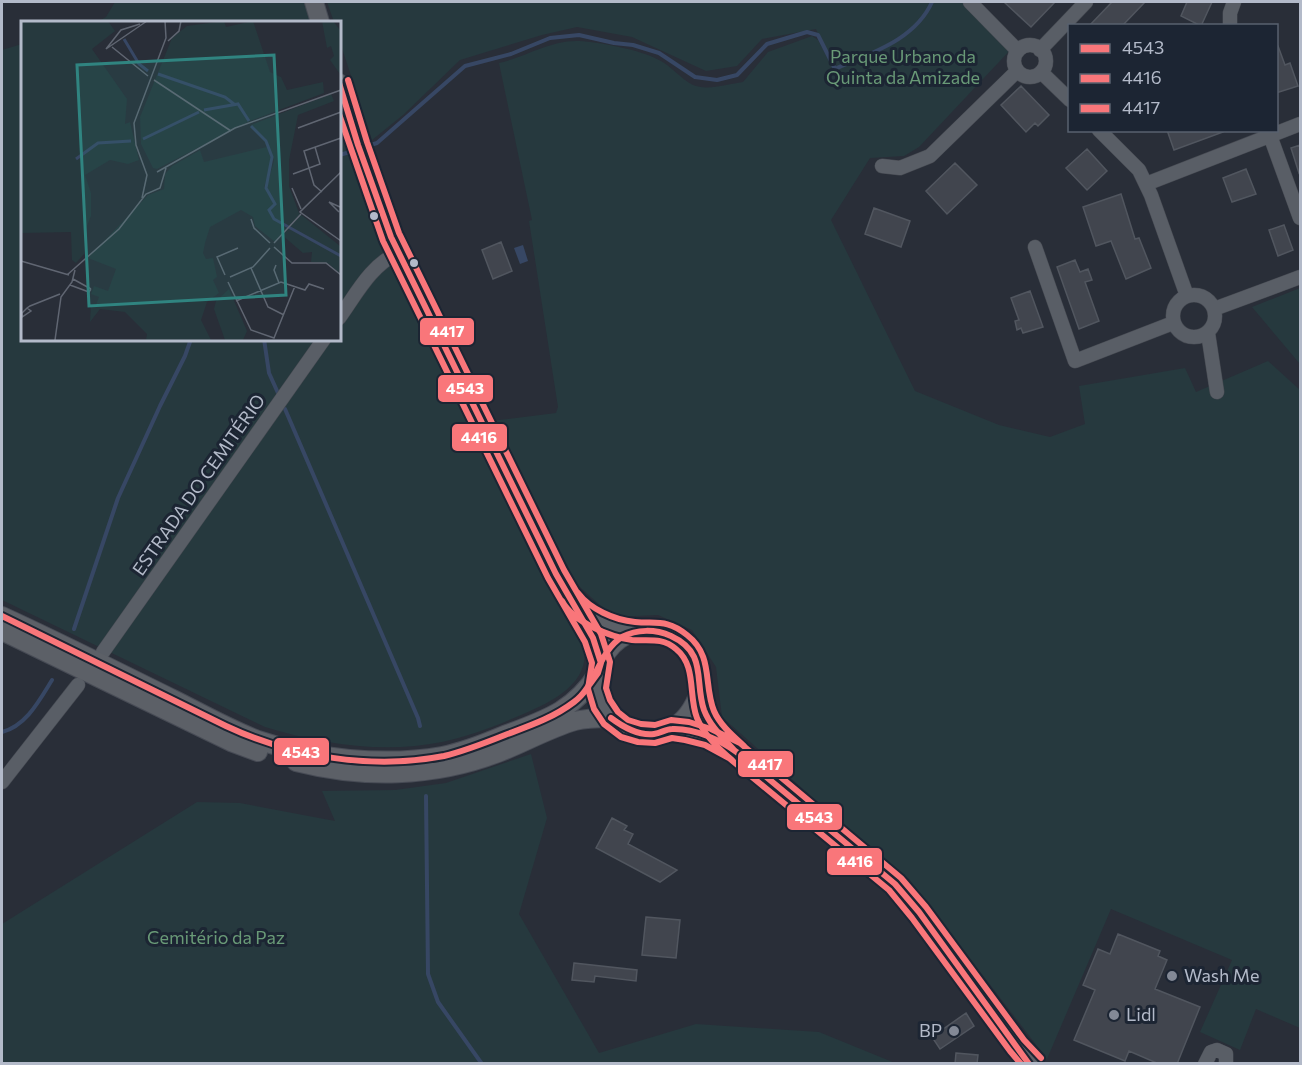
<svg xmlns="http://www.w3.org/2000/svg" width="1302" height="1065" viewBox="0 0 1302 1065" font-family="Commissioner,sans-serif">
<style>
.green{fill:#26393e}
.water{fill:#374764}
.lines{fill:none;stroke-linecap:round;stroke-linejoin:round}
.stream{stroke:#374764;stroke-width:4}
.building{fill:#41454e;stroke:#51565f;stroke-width:1.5}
.minor-casing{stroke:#454951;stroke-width:15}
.major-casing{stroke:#474b55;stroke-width:20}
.minor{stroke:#595e66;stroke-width:14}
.major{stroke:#5c6067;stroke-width:18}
.bus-1-casing{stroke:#1c2533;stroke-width:10}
.bus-2-casing{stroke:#1c2533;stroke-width:10}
.bus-3-casing{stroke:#1c2533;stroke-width:10}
.bus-1{stroke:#f9767a;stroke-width:6}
.bus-2{stroke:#f9767a;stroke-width:6}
.bus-3{stroke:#f9767a;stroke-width:6}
.bus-dot{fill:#b3bac9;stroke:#1c2533;stroke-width:2}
.poi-dot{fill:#838996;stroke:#1c2533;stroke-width:2}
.labels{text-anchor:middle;stroke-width:6;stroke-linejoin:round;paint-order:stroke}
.park-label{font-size:18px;fill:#699a77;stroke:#1c2533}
.street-label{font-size:18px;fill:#b3bac9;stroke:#1c2533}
.poi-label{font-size:18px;fill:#b3bac9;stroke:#1c2533;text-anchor:start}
.inset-river{fill:none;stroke:#374764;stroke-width:3}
.inset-road{fill:none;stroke:#606672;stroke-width:1.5}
.view{fill:#308480;fill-opacity:0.15;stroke:#308480;stroke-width:3}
.inset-edge{fill:none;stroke:#b3bac9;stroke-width:3}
.line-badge{stroke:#1c2533;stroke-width:2}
.badge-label{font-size:16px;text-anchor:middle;font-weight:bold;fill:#fff}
</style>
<rect width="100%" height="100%" fill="#292e38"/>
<path class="green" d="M115,2H305L312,22H97L106,17Z
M327,2H982L977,8L1014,46L919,147L904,156L870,158L831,220L915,391L999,425L1050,437L1085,424L1079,386L1185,368L1196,392L1268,361L1300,390V1028L1256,1009L1240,1050L1200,1032L1232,960L1111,909L1047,1059L909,879L840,822L722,717L716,667L692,630L658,615L613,617L570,578L491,421L556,413L558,407L529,221L532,220L499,63C526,57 550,40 579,41C599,42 641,50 659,60C671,66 681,79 693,85C707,91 728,84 743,82L768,52L812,36L818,40L829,60L816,29L762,39L737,66L706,71L632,37L577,27L542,35L460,60L403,115L372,140L339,39V22H334Z
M22,44V339H339V107L558,586C558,593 558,603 561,609C569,626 588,641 584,662C579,688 550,702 528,712C501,724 471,736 442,742C383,754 321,744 265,727L2,600V50Z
M1300,288V364L1252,307Z
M531,754L547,818L519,914L599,1053L696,1024L819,1032L895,1063H2V924L197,802L240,803L335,821L322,791L395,790L446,783Z"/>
<path class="water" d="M523,245L528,261L520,264L514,248Z"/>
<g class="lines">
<path class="stream" d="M364,147L377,143L465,66L511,54L550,38L579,35L614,43L633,45L659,53L695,77L717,80L737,75L767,44L807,32L818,35L835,69C871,53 915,40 932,2
M339,155L354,151
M264,339L269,373L278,393
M285,409L418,718L420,726
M74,629L118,498L160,406L185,356L191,339
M2,732C26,726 39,701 52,680
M426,796L428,974L438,1002L482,1064"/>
</g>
<path class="building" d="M1004,2H1055L1031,27Z
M1112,2H1145L1122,26H1089Z
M1187,2H1212L1201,26L1181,16Z
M1276,46H1278L1285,65L1290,63L1298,86L1276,93Z
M1021,86L1049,115L1038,126L1035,123L1026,132L1001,105Z
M1167,130H1223V132L1174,150Z
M1300,145V172L1299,173L1291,148Z
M1087,149L1107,171L1087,190L1066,168Z
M955,163L977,185L947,214L926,191Z
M1246,169L1256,194L1232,202L1223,178Z
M1121,194L1135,239L1139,238L1151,268L1126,279L1111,241L1096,246L1083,207Z
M874,208L910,221L901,247L865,234Z
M1284,225L1293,250L1278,256L1269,230Z
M501,242L512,271L493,279L482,250Z
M1075,260L1080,272L1088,269L1092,280L1085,282L1099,321L1079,329L1057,267Z
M1030,291L1043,327L1023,333L1021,328L1017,330L1015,321L1019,320L1011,298Z
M612,818L627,826L624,830L633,834L628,844L677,870L660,882L596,848Z
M646,917L680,920L676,958L642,955Z
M1118,934L1160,951L1158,956L1167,960L1155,989L1200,1007L1177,1064H1159L1129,1051L1125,1061L1074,1040L1095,990L1083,985L1098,949L1110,954Z
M574,963L637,970L636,981L595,976L594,982L572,980Z
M966,1013L974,1026L940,1049L932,1037Z
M956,1053L978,1055L977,1064H955Z"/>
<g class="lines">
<defs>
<path id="minor" d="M970,2L1018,51
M1230,26V13L1234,2
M1014 61a16 16 0 1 1 32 0a16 16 0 1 1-32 0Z
M1040,50L1086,2
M1041,72L1070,100
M1099,130L1139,170L1151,195L1187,296
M1268,130L1300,218
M882,166L900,168L930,156L1017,71
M1146,184L1300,124
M1035,247L1075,361L1173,323
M1173 316a21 21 0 1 1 42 0a21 21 0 1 1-42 0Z
M1214,309L1300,277
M339,318C357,293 370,266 399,252
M1208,333L1217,392
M103,652L324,339
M2,782L78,685
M1205,1064L1211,1052L1217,1050L1226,1054V1064"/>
<path id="major" d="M314,2L320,22
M339,83L358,145L391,237L556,574L593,638L601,663
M580,607L598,621L638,631
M2,616C59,642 116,671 173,699C201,713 229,729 258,740C313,759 385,766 442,756C463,752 483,744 502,736C544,720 573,712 598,673
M2,631L231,742L258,752
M700,690C673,774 572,721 602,660C608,649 616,640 627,635C644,627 664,629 679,640C707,660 695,687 706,714C711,728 724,739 734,750L895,884L919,912L1029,1064
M671,729L697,733L724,744
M296,762C363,779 433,778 498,753C524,743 548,729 575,721C586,718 599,718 611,718"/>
</defs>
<use href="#minor" class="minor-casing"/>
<use href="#major" class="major-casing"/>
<use href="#minor" class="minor"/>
<use href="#major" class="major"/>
<defs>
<path id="bus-1" d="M339,83L358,145L391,237L556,574L593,638L601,663L598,673L590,684
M2,616L226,726C292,757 372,770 444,756C465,751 485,743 505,735C529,726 553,718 574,702C597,685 598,652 622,637C637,629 655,629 671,636C708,653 694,681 704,710C710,726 723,738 734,750L895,884L919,912L1029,1064
M611,718C623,727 638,736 654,734C661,733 666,729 672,729C695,728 720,740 738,753"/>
<path id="bus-2" d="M339,114L383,241L548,578L585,642L592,663L588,689L594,709L604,724L621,737L638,742L655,743L672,738L685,740L705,745L729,758L889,890L912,918L1010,1051L1021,1064
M562,601C573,622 610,637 632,640C649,641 662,637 676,649C697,666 688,695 697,718C704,735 718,748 732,760"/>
<path id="bus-3" d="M348,80L367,142L399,233L564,570L601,634L610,662L606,688L610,700L618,712L628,720L641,724L655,725L671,720L689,722L711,729L740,743L901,878L926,907L1024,1040L1041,1058
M578,593C590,609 614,620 635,622C657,624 667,619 687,635C714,656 703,684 714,711C720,725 733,736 744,746"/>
</defs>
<use href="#bus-1" class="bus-1-casing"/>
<use href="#bus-2" class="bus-2-casing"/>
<use href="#bus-3" class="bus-3-casing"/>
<use href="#bus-1" class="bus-1"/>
<use href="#bus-2" class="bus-2"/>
<use href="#bus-3" class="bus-3"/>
</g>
<g class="bus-dot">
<circle cx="374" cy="216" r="5"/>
<circle cx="414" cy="263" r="5"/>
</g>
<g class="poi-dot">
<circle cx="1172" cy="976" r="6"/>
<circle cx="1114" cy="1015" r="6"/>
<circle cx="954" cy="1031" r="6"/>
</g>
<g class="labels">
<g class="park-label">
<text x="903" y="63">Parque Urbano da<tspan x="903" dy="21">Quinta da Amizade</tspan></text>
<text x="216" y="944">Cemitério da Paz</text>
</g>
<g class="street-label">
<text transform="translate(199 485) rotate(-55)" y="6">ESTRADA DO CEMITÉRIO</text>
</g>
<g class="poi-label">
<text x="1184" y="982">Wash Me</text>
<text x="1126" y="1021">Lidl</text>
<text x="942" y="1037" text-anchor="end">BP</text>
</g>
</g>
<g transform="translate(21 21)">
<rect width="320" height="320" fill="#292e38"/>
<path d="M0,0H87L94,10L71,28L106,78L104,103L109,101L118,139L107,143L89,139L64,154L70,172V195L63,212V233L55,242L51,239L50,211L0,212ZM203,0L205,6L232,0L249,51L260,56L266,69L302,61L303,72L229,100L136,148L132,147L120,123L119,96L151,17L166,5ZM301,0H312L319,9V53L309,39L313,35L310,25L306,27ZM310,73L313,80L277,94L268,139V165L278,192L319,225L318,252L308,243L290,241L291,231L282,232L261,214L254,221L234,205L232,196L220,189L189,206L184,222L182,232L185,238L192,237L196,256L192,259L198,272L186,281L180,299L190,319H125L126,313L104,291L79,288L69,301L70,283L75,284L78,276L70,273L73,265L87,270L95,248L67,237L127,174L143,168L144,153L151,145L179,129L183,141L246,126L251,141L243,166L254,185L246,165L253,140L246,119L230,104ZM208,268L226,310L222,319H204L193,288L195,280Z" fill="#26393e"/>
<path class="inset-river" d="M103,18L118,43L127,50M137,53L204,76L213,83M183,89L217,83L228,100M230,105L245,120L251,136L245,167L254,183L248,189L253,198L320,235M122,118L178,91M55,138L77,122L110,120"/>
<path class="inset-road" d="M119,3L100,9L85,28L126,0M147,20L158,10L160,0M91,26L127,55M133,59L210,110M277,107L320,91M136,151L214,107L320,69M320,151L279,191L320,220M272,153L299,143L294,126M271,167L280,188M301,171L293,164L283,130L320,117M121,177L126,154L115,124L113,102L145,17L144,0M318,191L308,181L319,186M230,198L233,207L249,222M253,222L280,193M253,226L271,242H305L320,254M0,240L48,254M255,244L253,249L258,262M230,247L247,286L263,294M46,254L98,208L125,173L139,167L145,147M204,254L196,236L217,227M209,256L232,246L249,227M52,258L70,268M207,261L230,309L253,317L274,265M49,264L68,271L70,268M215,280L260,261L284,269L288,263L303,268M6,287L10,290L1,296V292L6,287L9,285L39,273M34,319L40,276L51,261L54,249"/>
<path class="view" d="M253,34L265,274L68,285L56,44Z"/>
<rect width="320" height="320" class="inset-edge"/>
</g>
<g class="line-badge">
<rect x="419" y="317" width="56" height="29" rx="6" fill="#f9767a"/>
<rect x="437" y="374" width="57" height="29" rx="6" fill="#f9767a"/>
<rect x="451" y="423" width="57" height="29" rx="6" fill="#f9767a"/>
<rect x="273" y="737" width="57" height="29" rx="6" fill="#f9767a"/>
<rect x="737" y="750" width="57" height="28" rx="6" fill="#f9767a"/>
<rect x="786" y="803" width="57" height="28" rx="6" fill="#f9767a"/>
<rect x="826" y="847" width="57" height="29" rx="6" fill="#f9767a"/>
</g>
<g class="badge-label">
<text x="447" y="337">4417</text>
<text x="465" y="394">4543</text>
<text x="479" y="443">4416</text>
<text x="301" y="758">4543</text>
<text x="765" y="770">4417</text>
<text x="814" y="823">4543</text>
<text x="855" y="867">4416</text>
</g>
<rect width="1302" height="1065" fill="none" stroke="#b3bac9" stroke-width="6"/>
<rect x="1068" y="24" width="210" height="108" fill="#1c2533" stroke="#58616f" stroke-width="1.5"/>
<rect x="1080" y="44" width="30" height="9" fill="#f9767a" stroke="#58616f" stroke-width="1.5"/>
<text x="1122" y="54" font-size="18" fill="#b3bac9">4543</text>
<rect x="1080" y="74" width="30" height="9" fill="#f9767a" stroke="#58616f" stroke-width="1.5"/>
<text x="1122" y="84" font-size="18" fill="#b3bac9">4416</text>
<rect x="1080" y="104" width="30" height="9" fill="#f9767a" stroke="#58616f" stroke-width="1.5"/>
<text x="1122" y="114" font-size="18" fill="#b3bac9">4417</text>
</svg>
